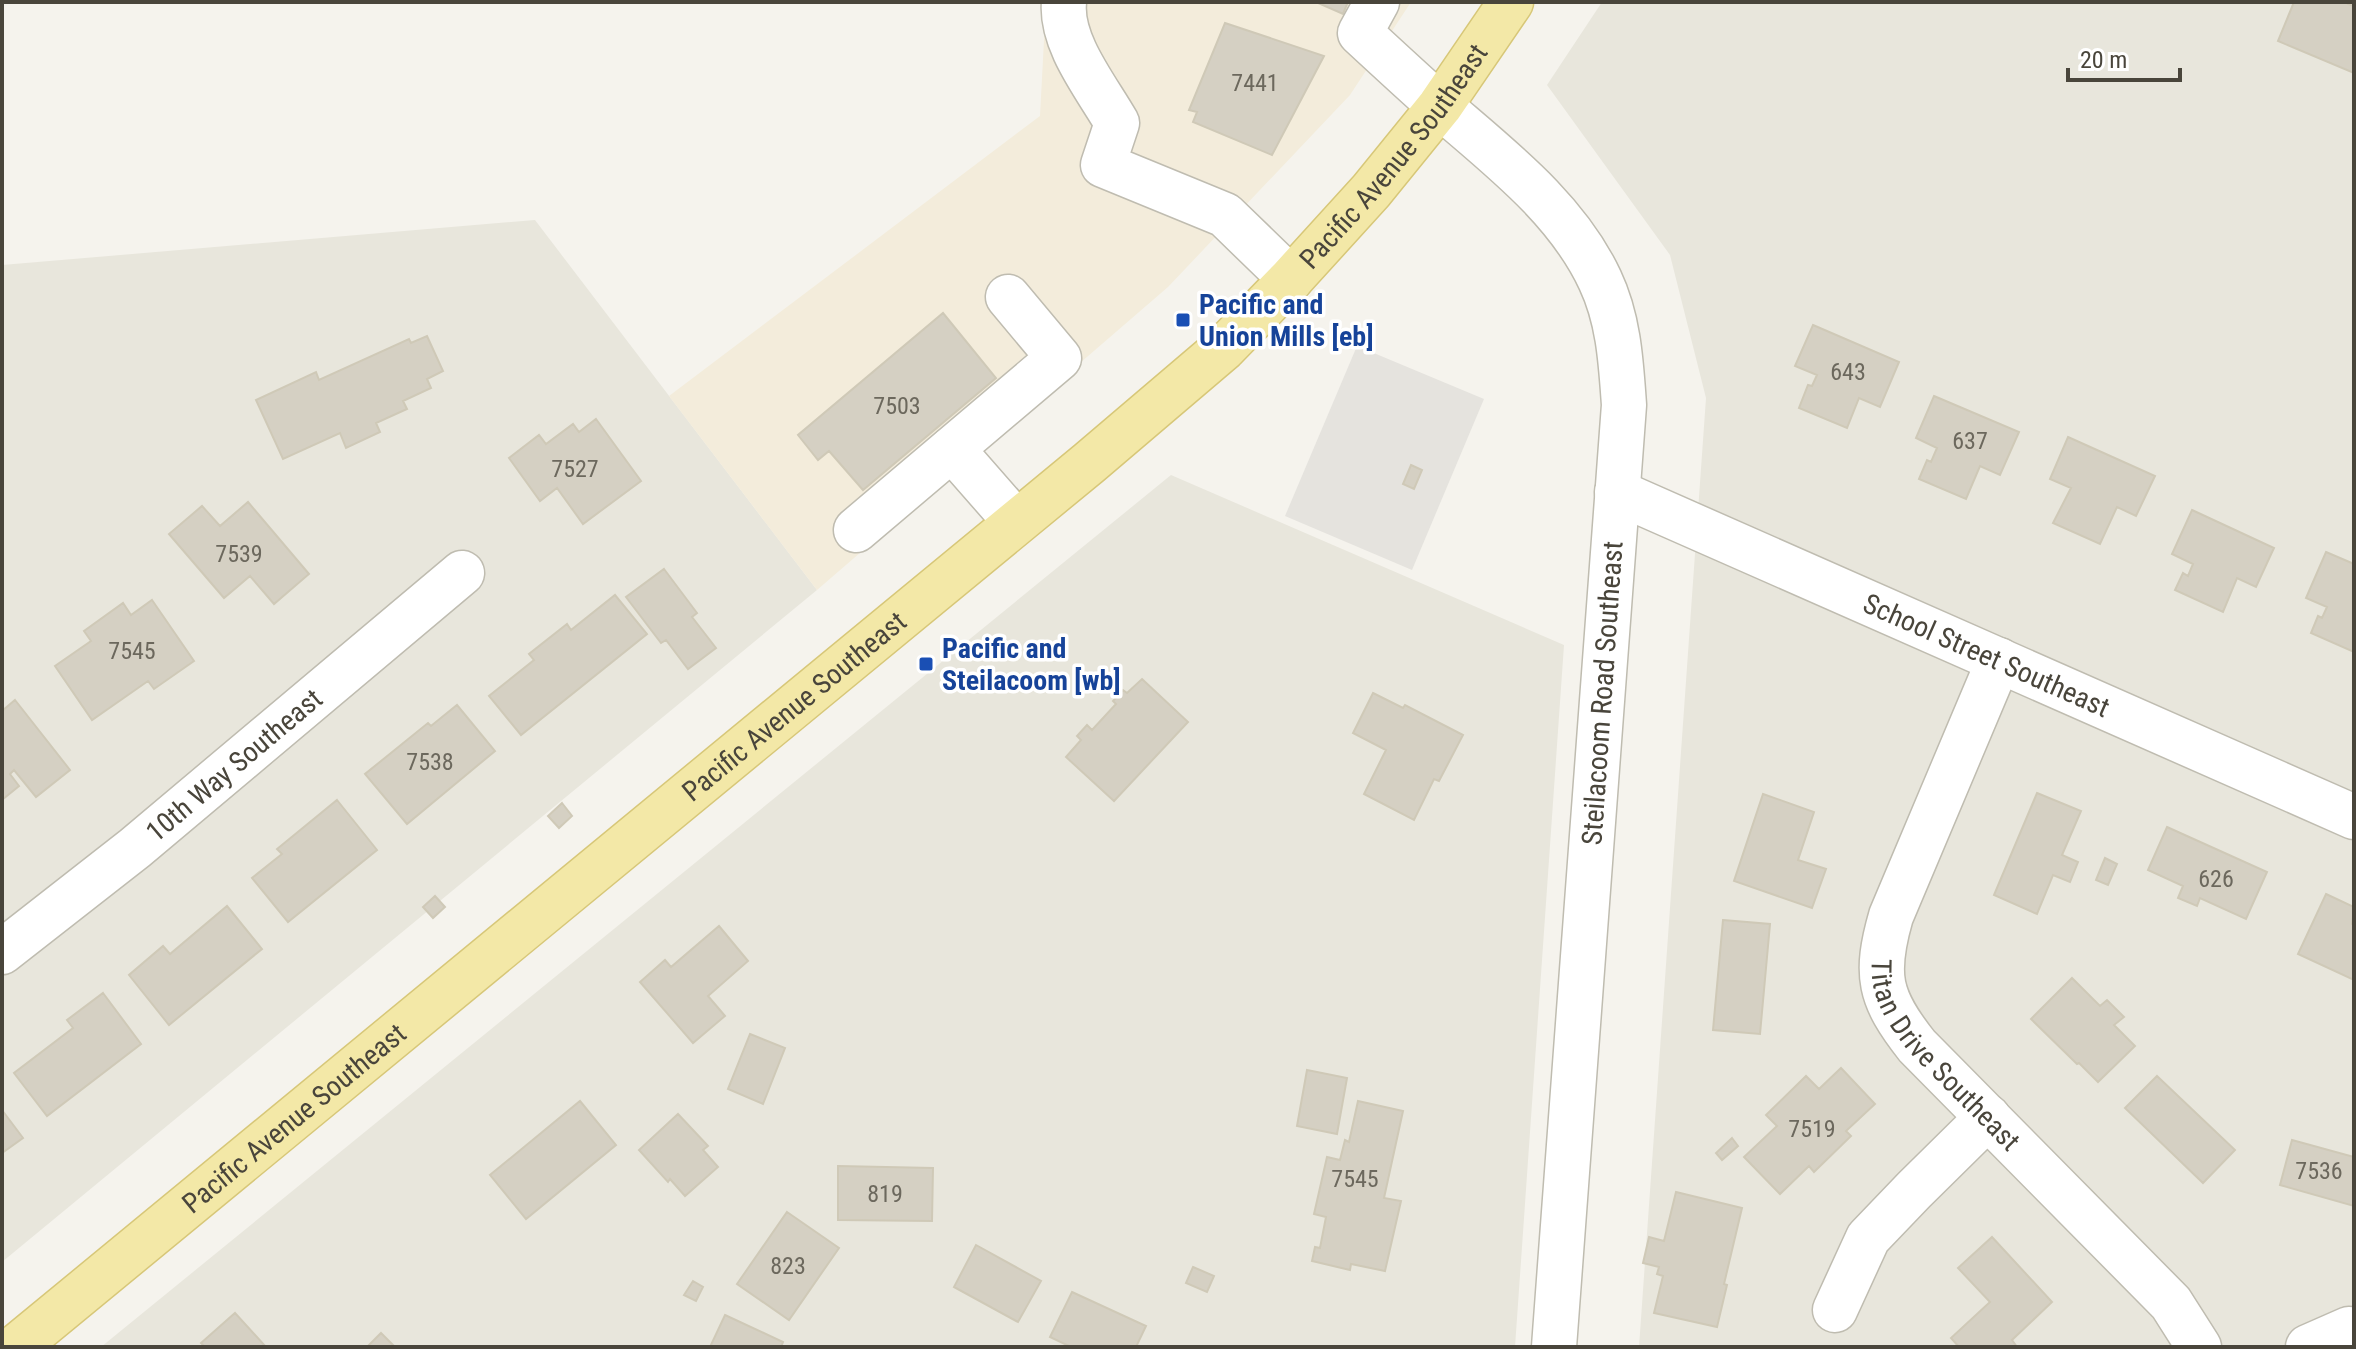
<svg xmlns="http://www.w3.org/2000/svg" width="2356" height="1349" viewBox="0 0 2356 1349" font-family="'Roboto Condensed',sans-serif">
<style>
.residential{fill:#e8e6dc}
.commercial{fill:#f3ecdb}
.industrial{fill:#e5e3de}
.building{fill:#d5d0c3;stroke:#cfc9b7;stroke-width:2}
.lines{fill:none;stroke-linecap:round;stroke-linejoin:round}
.minor-casing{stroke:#bfbcb0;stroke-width:47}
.major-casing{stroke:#d7c778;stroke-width:47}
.minor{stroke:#fff;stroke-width:44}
.major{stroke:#f3e8a7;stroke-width:44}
.transit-dot{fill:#1a4fb4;stroke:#fff;stroke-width:3}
.labels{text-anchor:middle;stroke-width:7;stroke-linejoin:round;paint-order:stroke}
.number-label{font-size:24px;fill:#6c685d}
.street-label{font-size:28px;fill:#49453b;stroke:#fff}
.transit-label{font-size:28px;font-weight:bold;fill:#164399;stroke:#fff;text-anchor:start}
</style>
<rect width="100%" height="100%" fill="#f5f3ed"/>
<path class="residential" d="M1602,2H2354V1347H1639L1706,398L1670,255L1547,85Z
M535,220L817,590L2,1262V265Z
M1171,475L1564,645L1515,1347H101Z"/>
<path class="commercial" d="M1046,2H1411L1350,95L1168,287L817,590L669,396L1040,116Z"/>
<path class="industrial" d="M1357,346L1484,399L1412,570L1285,516Z"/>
<path class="building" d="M1316,2H1348L1343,14Z
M2294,2H2349L2348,4L2354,6V73L2278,41Z
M1225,23L1324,56L1272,155L1193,122L1197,112L1189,110Z
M943,313L996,378L863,490L829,451L818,460L798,435Z
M1813,325L1899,362L1880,407L1859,398L1847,428L1799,408L1808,385L1812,386L1817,375L1795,366Z
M427,336L443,371L427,379L431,388L403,401L407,409L376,423L380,432L346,448L340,433L283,459L256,400L316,372L319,380L409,339L411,343Z
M1934,396L2019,432L2000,475L1980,466L1966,499L1919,479L1927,460L1931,462L1937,448L1916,438Z
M596,419L641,481L583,524L557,488L540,501L509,458L539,435L546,444L573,424L579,432Z
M2068,437L2155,476L2136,516L2117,507L2100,544L2053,523L2071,488L2050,479Z
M1411,465L1422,470L1414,489L1403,484Z
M248,502L309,574L274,604L250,576L224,598L169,534L202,506L220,526Z
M2192,510L2274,548L2256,587L2237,578L2223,612L2175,590L2183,573L2188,576L2193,564L2172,554Z
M2326,552L2354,564V652L2311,633L2318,616L2322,618L2327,607L2306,598Z
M664,569L697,613L692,617L716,648L688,669L666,640L661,643L626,597Z
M615,595L647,634L521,735L489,696L534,660L529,654L567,624L571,630Z
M152,600L194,661L154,689L148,681L92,720L55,666L91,641L84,631L123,603L131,615Z
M1142,679L1188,722L1114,801L1066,757L1081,740L1077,736L1087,725L1092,730L1116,704L1113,701L1123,690L1127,693Z
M1373,693L1403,708L1405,705L1463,735L1439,781L1434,779L1414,820L1364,794L1386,750L1353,733Z
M15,700L70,770L36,797L14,770L10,774L19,786L2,800V711Z
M457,705L495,751L407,824L365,774L428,723L431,726Z
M2037,793L2081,811L2062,855L2078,862L2070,882L2053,875L2037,914L1994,895Z
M1763,794L1814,812L1798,860L1826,869L1812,908L1734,881Z
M337,800L377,850L288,922L252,878L282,854L277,849Z
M562,803L572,816L559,828L548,816Z
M2167,827L2267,872L2246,919L2200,898L2197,906L2178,898L2183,886L2148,870Z
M2105,858L2117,864L2108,885L2096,880Z
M2326,894L2354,907L2352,924L2354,925V980L2298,954Z
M435,896L445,907L433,918L423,907Z
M227,906L262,949L169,1025L129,975L163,946L170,954Z
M1723,920L1770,924L1760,1034L1713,1030Z
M719,926L748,961L708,996L725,1016L693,1043L640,982L665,960L671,967Z
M2072,978L2100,1006L2107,1000L2124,1017L2114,1025L2135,1046L2098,1082L2079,1063L2077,1064L2031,1019Z
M103,993L141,1044L47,1116L14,1073L73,1028L67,1020Z
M750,1034L785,1048L763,1104L728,1089Z
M1841,1068L1875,1104L1846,1131L1851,1136L1814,1172L1809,1166L1780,1194L1744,1157L1777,1126L1766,1115L1806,1076L1819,1089Z
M1307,1070L1347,1078L1337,1134L1297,1126Z
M2157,1076L2235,1150L2203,1183L2125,1108Z
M580,1101L616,1145L526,1219L490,1175Z
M1358,1101L1403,1111L1384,1198L1401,1201L1385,1271L1351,1264L1350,1270L1312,1261L1315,1247L1320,1248L1326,1217L1314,1214L1327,1157L1340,1160L1345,1140L1349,1142Z
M2,1110L23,1138L2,1153Z
M678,1114L708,1146L703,1150L718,1167L685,1196L670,1179L668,1182L639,1150Z
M1732,1138L1738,1146L1722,1160L1716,1153Z
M2292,1140L2354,1157V1206L2280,1185Z
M838,1166L933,1168L932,1221L838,1220Z
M1676,1192L1742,1208L1724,1284L1727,1285L1717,1327L1654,1313L1663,1276L1657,1274L1659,1267L1643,1263L1649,1237L1664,1241Z
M787,1212L839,1248L789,1320L737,1284Z
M1992,1237L2052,1302L2012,1340L2017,1347H1959L1951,1338L1990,1302L1958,1268Z
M976,1245L1041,1281L1018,1322L954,1287Z
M1193,1267L1214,1276L1207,1292L1186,1283Z
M693,1281L703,1287L696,1301L684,1295Z
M1072,1292L1146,1326L1136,1347H1071L1050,1337Z
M235,1313L266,1347H205L201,1343Z
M725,1315L783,1342L781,1347H710Z
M381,1333L395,1347H367Z"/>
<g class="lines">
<defs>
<g id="minor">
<path d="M1064,2C1060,43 1097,88 1117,123L1103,165L1225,215L1291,279"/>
<path d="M1377,2L1360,33C1387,58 1414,83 1441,107C1500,158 1567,209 1600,280C1619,320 1621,363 1624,405L1554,1347"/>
<path d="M952,449L1016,522"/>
<path id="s1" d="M1617,492L2354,817"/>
<path d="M856,530L1059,358L1008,297"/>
<path id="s2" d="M1999,660L1891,916C1874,975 1879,998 1917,1046L2171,1303L2199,1347"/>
<path id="s3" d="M2,952L135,848L462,573"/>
<path d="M1835,1310L1868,1238L1914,1190L1988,1117"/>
<path d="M2308,1347L2349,1329"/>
</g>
<g id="major">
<path id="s4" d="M16,1347L1089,463L1224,348L1291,279L1371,191L1440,106L1511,2"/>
</g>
</defs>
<use href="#minor" class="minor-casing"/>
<use href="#major" class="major-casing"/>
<use href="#minor" class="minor"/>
<use href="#major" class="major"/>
</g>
<g class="transit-dot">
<rect x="1175" y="312" width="16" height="16" rx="4"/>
<rect x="918" y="656" width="16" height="16" rx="4"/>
</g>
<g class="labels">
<g class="number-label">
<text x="1255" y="91">7441</text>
<text x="1848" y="380">643</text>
<text x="897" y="414">7503</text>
<text x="1970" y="449">637</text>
<text x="575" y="477">7527</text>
<text x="239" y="562">7539</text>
<text x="132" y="659">7545</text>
<text x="430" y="770">7538</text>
<text x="2216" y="887">626</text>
<text x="1812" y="1137">7519</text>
<text x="2319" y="1179">7536</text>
<text x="1355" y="1187">7545</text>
<text x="885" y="1202">819</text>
<text x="788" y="1274">823</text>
</g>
<g class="street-label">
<text dy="10" stroke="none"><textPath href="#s4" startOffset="1824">Pacific Avenue Southeast</textPath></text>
<text dy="10" stroke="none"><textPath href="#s1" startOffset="404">School Street Southeast</textPath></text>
<text transform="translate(1602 693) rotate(-86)" y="10">Steilacoom Road Southeast</text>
<text dy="10" stroke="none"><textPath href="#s4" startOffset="1008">Pacific Avenue Southeast</textPath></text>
<text dy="10" stroke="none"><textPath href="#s3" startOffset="298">10th Way Southeast</textPath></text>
<text dy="10" stroke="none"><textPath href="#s2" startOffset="440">Titan Drive Southeast</textPath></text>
<text dy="10" stroke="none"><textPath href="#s4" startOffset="360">Pacific Avenue Southeast</textPath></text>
</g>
<g class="transit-label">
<text x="1199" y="314">Pacific and<tspan x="1199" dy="32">Union Mills [eb]</tspan></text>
<text x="942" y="658">Pacific and<tspan x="942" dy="32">Steilacoom [wb]</tspan></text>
</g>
</g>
<rect width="2356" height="1349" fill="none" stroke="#49453b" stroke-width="8"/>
<path d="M2068 68v12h112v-12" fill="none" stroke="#49453b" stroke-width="4"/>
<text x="2080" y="68" font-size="24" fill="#49453b" stroke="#ffffff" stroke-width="6" paint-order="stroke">20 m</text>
</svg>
